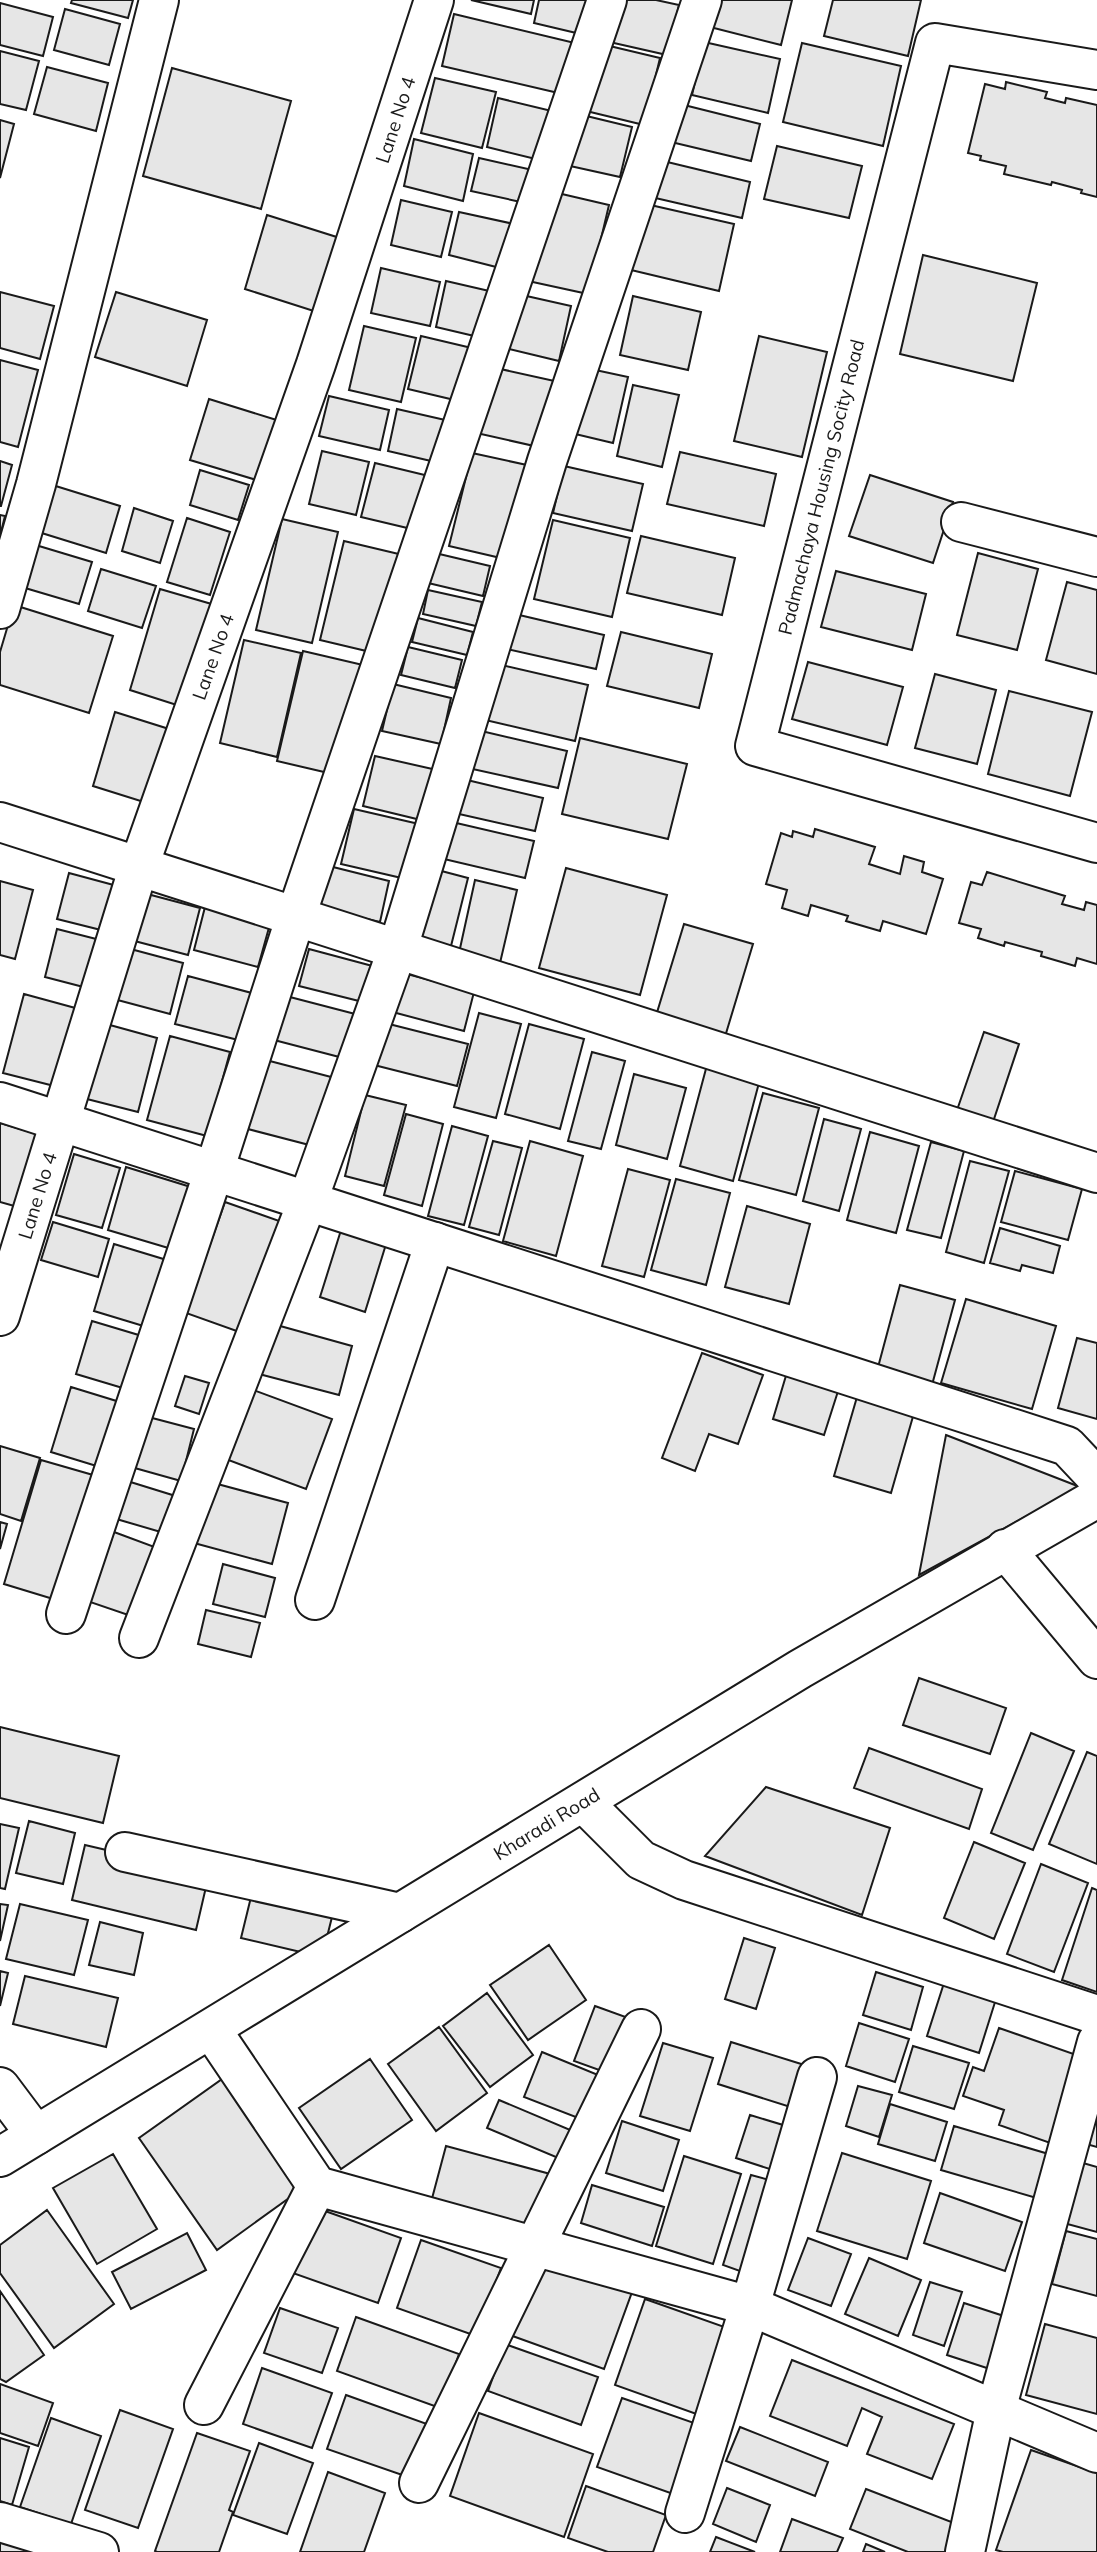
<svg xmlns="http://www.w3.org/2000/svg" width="1097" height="2552" viewBox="0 0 1097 2552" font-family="Mulish,sans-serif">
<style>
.building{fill:#e6e6e6;stroke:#1a1a1a;stroke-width:2}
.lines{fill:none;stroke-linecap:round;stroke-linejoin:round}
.minor-casing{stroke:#1a1a1a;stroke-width:42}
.tertiary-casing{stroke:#1a1a1a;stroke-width:42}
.minor{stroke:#fff;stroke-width:38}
.tertiary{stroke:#fff;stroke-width:38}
.labels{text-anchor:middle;stroke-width:5;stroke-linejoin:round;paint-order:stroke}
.street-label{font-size:19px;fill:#1a1a1a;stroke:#fff}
</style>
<rect width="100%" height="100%" fill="#fff"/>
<path class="building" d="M72,0H133L128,18L71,3Z
M471,0H534L531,14Z
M539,0H598L589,36L534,23Z
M615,0H656L679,5L667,55L605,41Z
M716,0H792L781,45L710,27Z
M833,0H921L908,56L824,36Z
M0,3L53,17L43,56L0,45Z
M65,9L120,24L109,65L54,50Z
M454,14L579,44L567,95L442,66Z
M704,42L780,59L768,113L692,95Z
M597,43L660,58L644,125L582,110Z
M802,43L901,66L883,146L783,122Z
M0,51L39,61L26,110L0,104Z
M47,67L108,83L96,131L34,114Z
M172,68L291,101L261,209L143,176Z
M435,78L496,92L482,148L421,133Z
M1006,82L1047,92L1045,98L1065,103L1066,98L1097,105V197L1081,193L1082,190L1052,182L1051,185L1004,174L1006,166L980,160L981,156L968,153L985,84L1005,89Z
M498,98L560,113L548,162L487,147Z
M680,104L760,124L751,161L671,142Z
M574,113L632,127L620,177L561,164Z
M0,120L14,124L0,178Z
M414,139L473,154L463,201L404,186Z
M777,146L862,166L849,218L764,199Z
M479,158L537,171L530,204L471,191Z
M659,160L750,182L742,218L651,197Z
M549,191L609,205L588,294L528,281Z
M401,200L452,212L441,257L391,245Z
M646,204L734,224L719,291L631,270Z
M459,212L514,224L504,269L449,255Z
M267,215L343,239L320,313L245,289Z
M923,255L1037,283L1013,381L900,354Z
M381,268L440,282L430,326L371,313Z
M446,281L498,293L487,339L436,327Z
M0,292L54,306L40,359L0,348Z
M116,292L207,320L187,386L95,357Z
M522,295L571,306L559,361L509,349Z
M633,296L701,312L688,370L620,355Z
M364,326L416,338L401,402L349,390Z
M421,336L476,349L463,402L408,389Z
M759,336L827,352L802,457L734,441Z
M0,360L38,370L18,447L0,442Z
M487,366L559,382L543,448L472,432Z
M586,368L628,377L613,443L571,433Z
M633,385L679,395L662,467L617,456Z
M329,396L389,410L380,450L319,436Z
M209,399L283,422L263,482L190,460Z
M397,409L454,422L444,464L388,451Z
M322,451L369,462L356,515L309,504Z
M680,452L776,474L764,526L667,504Z
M472,453L527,465L505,559L449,546Z
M0,461L12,465L1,506H0Z
M375,463L433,477L420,531L361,517Z
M564,466L643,484L632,531L553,513Z
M200,470L249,485L238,520L190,505Z
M870,475L953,502L933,563L849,536Z
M46,483L120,506L106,553L32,530Z
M134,508L173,521L160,563L122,551Z
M0,515L5,516L0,536Z
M187,518L230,532L210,595L167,582Z
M282,519L338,532L312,643L256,630Z
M553,520L630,538L612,617L534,599Z
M641,536L735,558L722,615L627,593Z
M344,541L403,555L379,654L320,640Z
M29,543L92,562L79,604L15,585Z
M435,553L490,566L483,596L428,583Z
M978,553L1038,569L1017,650L957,635Z
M101,569L156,586L142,628L88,611Z
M836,571L926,594L912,650L821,627Z
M1067,582L1097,590V674L1046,660Z
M160,589L215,605L183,707L130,690Z
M428,590L482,602L476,626L423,614Z
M14,605L113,636L89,713L0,685V652Z
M515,614L604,635L596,669L507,649Z
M418,618L473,632L467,655L412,642Z
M621,632L712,654L699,708L607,686Z
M244,640L301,653L277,757L220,743Z
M408,647L462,660L455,688L401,675Z
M303,651L363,665L337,775L277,761Z
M808,662L903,687L887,745L792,719Z
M493,663L588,685L575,741L481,719Z
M935,674L996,690L977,764L915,748Z
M393,684L451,698L441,744L382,731Z
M1009,691L1092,712L1070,796L988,774Z
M115,712L169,729L147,803L93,786Z
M477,730L567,751L558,788L468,768Z
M580,738L687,764L668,839L562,814Z
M375,756L437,770L425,821L363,806Z
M467,780L543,798L535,831L459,814Z
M354,809L419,824L406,879L341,864Z
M452,822L534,841L525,878L444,859Z
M815,829L875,847L869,864L900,874L904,856L924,862L922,872L943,879L926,934L883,921L880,931L846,921L848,916L811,905L808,916L782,908L787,890L766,884L781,833L792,837L793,831L813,837Z
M329,866L389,881L380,922L319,908Z
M430,868L468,878L450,950L412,941Z
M566,868L667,895L640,995L539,968Z
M987,872L1065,896L1062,904L1084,910L1086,902L1097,905V964L1077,958L1075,966L1041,956L1042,952L1005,942L1004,946L978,938L981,929L959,923L971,882L982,885Z
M69,873L121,887L109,932L57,919Z
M475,880L517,890L500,963L459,953Z
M0,881L33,890L15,959L0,955Z
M136,891L200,908L188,955L123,938Z
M205,907L270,924L258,967L194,950Z
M684,924L753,944L724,1040L655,1019Z
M57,929L108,942L95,990L45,977Z
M123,947L183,963L170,1014L110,998Z
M309,949L380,968L371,1004L299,986Z
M396,971L474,992L464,1031L385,1010Z
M188,976L263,996L250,1043L175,1024Z
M24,994L90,1012L70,1090L3,1073Z
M286,996L359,1015L347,1059L274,1040Z
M479,1013L521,1024L496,1118L454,1107Z
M99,1022L157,1038L138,1112L79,1097Z
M385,1023L468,1044L457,1086L374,1065Z
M529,1024L584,1039L560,1129L505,1114Z
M984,1032L1019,1044L992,1125L956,1113Z
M170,1036L230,1052L207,1136L147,1120Z
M592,1052L625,1061L601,1149L568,1141Z
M262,1059L335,1078L317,1147L244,1128Z
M707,1065L760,1079L733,1181L680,1166Z
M634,1074L686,1088L667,1159L616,1145Z
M763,1093L819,1108L796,1195L739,1180Z
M365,1095L406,1105L384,1186L345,1176Z
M406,1114L443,1124L422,1206L384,1195Z
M824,1119L861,1129L839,1211L803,1201Z
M0,1123L47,1137L25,1209L0,1202Z
M452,1126L488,1136L464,1225L428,1216Z
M870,1132L919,1146L896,1233L847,1220Z
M493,1141L522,1148L499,1235L469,1227Z
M530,1141L583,1156L556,1256L503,1241Z
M931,1142L964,1151L941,1238L907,1230Z
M74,1154L120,1168L102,1228L56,1215Z
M970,1161L1009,1171L984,1263L946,1252Z
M126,1167L194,1188L175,1250L108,1230Z
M628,1169L670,1180L644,1277L602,1266Z
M1015,1171L1082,1189L1068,1240L1001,1222Z
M676,1179L730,1193L706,1285L651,1270Z
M225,1202L285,1223L245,1334L186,1313Z
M747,1206L810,1224L789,1304L725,1287Z
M53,1222L109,1239L98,1277L41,1260Z
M342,1227L387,1241L365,1312L320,1297Z
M1000,1228L1060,1246L1053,1273L1022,1265L1020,1271L990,1263Z
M114,1244L170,1261L150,1328L94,1311Z
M900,1285L955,1300L932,1385L877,1371Z
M966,1299L1056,1326L1032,1409L941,1383Z
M92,1321L142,1336L126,1389L76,1374Z
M273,1324L352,1346L339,1395L259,1374Z
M1077,1338L1097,1343V1419L1058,1408Z
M702,1353L763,1375L738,1444L709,1434L695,1471L662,1458Z
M788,1369L840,1385L824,1435L773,1419Z
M185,1376L209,1383L199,1414L175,1406Z
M71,1387L123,1403L103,1468L51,1452Z
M248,1388L332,1419L306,1489L223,1458Z
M857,1397L914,1413L891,1493L834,1476Z
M137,1414L194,1429L181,1481L124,1465Z
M946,1435L1080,1487L919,1575Z
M0,1446L40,1458L21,1521L0,1514Z
M41,1460L100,1477L63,1602L4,1584Z
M124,1480L182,1498L171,1535L113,1518Z
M210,1482L288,1503L272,1564L194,1543Z
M0,1522L7,1524L0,1549Z
M114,1532L160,1549L137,1618L90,1602Z
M223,1564L275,1578L265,1617L213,1604Z
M206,1610L260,1623L251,1657L198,1644Z
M919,1678L1006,1708L990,1754L903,1725Z
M0,1727L119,1756L103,1823L0,1798Z
M1031,1733L1074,1751L1033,1850L991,1833Z
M869,1748L982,1789L969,1829L854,1788Z
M1087,1752L1097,1756V1864L1049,1844Z
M766,1787L890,1828L862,1915L705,1856Z
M29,1821L75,1833L63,1884L16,1873Z
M0,1824L19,1828L5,1889L0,1888Z
M974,1842L1025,1863L994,1939L944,1918Z
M85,1845L209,1874L196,1930L72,1900Z
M1041,1864L1088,1883L1054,1972L1007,1954Z
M1092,1888L1097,1890V1992L1062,1980Z
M251,1897L332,1917L322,1957L241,1938Z
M0,1904L8,1905L0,1941Z
M20,1904L88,1920L74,1975L6,1959Z
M100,1922L143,1933L134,1975L89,1965Z
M744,1938L775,1948L756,2009L725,1999Z
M549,1945L586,2000L528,2040L490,1985Z
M0,1971L8,1973L0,2006Z
M876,1972L923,1987L911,2030L863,2015Z
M25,1976L118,1998L106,2047L13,2024Z
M944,1983L996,1999L979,2053L927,2036Z
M487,1993L533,2055L490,2087L443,2026Z
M595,2006L634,2020L613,2075L574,2061Z
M859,2023L909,2039L895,2082L846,2066Z
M439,2027L487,2093L436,2131L388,2064Z
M999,2028L1088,2059L1059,2146L999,2125L1004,2110L963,2096L973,2067L984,2071Z
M731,2042L814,2068L800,2110L718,2084Z
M663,2043L713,2058L690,2131L640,2116Z
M913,2046L969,2063L954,2109L899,2092Z
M542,2052L603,2077L586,2121L524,2097Z
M370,2059L412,2120L341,2169L299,2108Z
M1097,2073V2147L1079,2142Z
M225,2077L303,2188L217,2250L139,2138Z
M858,2086L892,2095L879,2137L846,2126Z
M499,2100L575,2132L563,2160L487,2128Z
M890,2104L947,2122L935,2161L878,2144Z
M750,2115L793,2128L779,2172L736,2158Z
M622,2121L679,2140L663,2191L606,2173Z
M954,2126L1052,2155L1040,2199L941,2170Z
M446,2146L554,2175L532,2229L430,2206Z
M842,2153L931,2181L907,2259L817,2231Z
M113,2154L157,2229L97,2264L53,2188Z
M684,2156L741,2174L713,2264L656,2246Z
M1076,2161L1097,2167V2232L1060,2222Z
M751,2175L780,2183L751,2275L723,2265Z
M592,2185L664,2207L652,2246L581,2223Z
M940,2193L1022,2222L1005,2271L924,2243Z
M311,2206L401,2238L378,2303L287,2271Z
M47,2210L114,2304L54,2348L0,2273V2245Z
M1066,2231L1097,2239V2296L1052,2284Z
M187,2233L206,2270L131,2309L112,2272Z
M808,2238L851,2254L831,2306L788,2290Z
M421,2240L501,2268L476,2336L397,2308Z
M869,2258L921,2280L898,2336L845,2314Z
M543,2261L632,2292L604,2369L507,2334Z
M930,2282L962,2292L944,2346L913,2335Z
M0,2291L44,2355L6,2382L0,2379Z
M645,2299L733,2330L702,2416L615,2385Z
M964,2303L1013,2319L996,2371L947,2355Z
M280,2308L338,2328L322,2373L264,2353Z
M356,2317L459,2354L440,2408L337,2371Z
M1045,2324L1097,2338V2414L1026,2395Z
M505,2344L598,2377L581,2425L488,2391Z
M792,2360L954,2424L932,2479L867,2454L882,2417L862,2408L847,2446L770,2416Z
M262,2368L332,2393L312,2448L243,2424Z
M0,2384L53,2403L38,2446L0,2433Z
M346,2395L427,2424L408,2477L327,2449Z
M622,2398L700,2425L676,2495L597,2467Z
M120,2410L173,2429L138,2528L85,2510Z
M479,2413L593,2454L564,2537L450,2496Z
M51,2418L101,2436L71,2524L20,2507Z
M740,2427L828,2462L815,2496L726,2461Z
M197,2433L250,2451L229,2510L233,2512L219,2552H157L155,2551Z
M0,2438L29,2447L12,2505L0,2501Z
M259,2443L313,2463L287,2534L233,2515Z
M1031,2450L1097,2473V2552H1003L996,2550Z
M328,2472L385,2493L364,2552H300Z
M586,2486L666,2515L653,2552H608L568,2538Z
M727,2488L770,2505L756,2542L713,2524Z
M866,2489L967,2528L957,2552H908L850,2529Z
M792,2519L843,2538L837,2552H780Z
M716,2537L755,2552H710Z
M0,2542L41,2552H0Z
M866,2544L885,2552H863Z"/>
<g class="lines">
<defs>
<g id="minor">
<path d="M1097,70L935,43L755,746L1097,843"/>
<path d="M961,522L1097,557"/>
<path d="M0,609L36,484L159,0"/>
<path d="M0,822L1097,1173"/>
<path d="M0,1102L1067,1446L1097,1478"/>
<path id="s1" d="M0,1316L139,866L316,364L434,0"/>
<path d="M1005,1549L1097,1659"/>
<path d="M315,1600L435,1242"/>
<path d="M66,1614L214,1171L296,916L607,0"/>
<path d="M139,1638L308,1200L398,948L547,461L702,0"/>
<path d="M583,1802L641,1860L684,1880L1097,2015"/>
<path d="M125,1852L400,1913"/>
<path d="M211,2029L317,2186L750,2306L1097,2453"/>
<path d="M0,2087L36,2135"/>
<path d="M204,2405L317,2186"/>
<path d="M419,2483L641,2029"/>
<path d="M685,2513L750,2306L817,2077"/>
<path d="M0,2522L99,2552"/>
<path d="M965,2552L996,2410L1097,2042"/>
</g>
<g id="tertiary">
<path id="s2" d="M0,2157L800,1669L1097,1498"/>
</g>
</defs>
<use href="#minor" class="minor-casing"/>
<use href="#tertiary" class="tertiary-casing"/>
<use href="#minor" class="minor"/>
<use href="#tertiary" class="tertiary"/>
</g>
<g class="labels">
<g class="street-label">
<text dy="7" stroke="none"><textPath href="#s1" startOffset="1260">Lane No 4</textPath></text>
<text transform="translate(821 487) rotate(-76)" y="7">Padmachaya Housing Socity Road</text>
<text dy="7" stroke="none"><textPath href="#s1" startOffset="693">Lane No 4</textPath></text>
<text dy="7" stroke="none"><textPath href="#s1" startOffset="126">Lane No 4</textPath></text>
<text dy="7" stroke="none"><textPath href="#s2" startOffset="640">Kharadi Road</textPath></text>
</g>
</g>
</svg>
